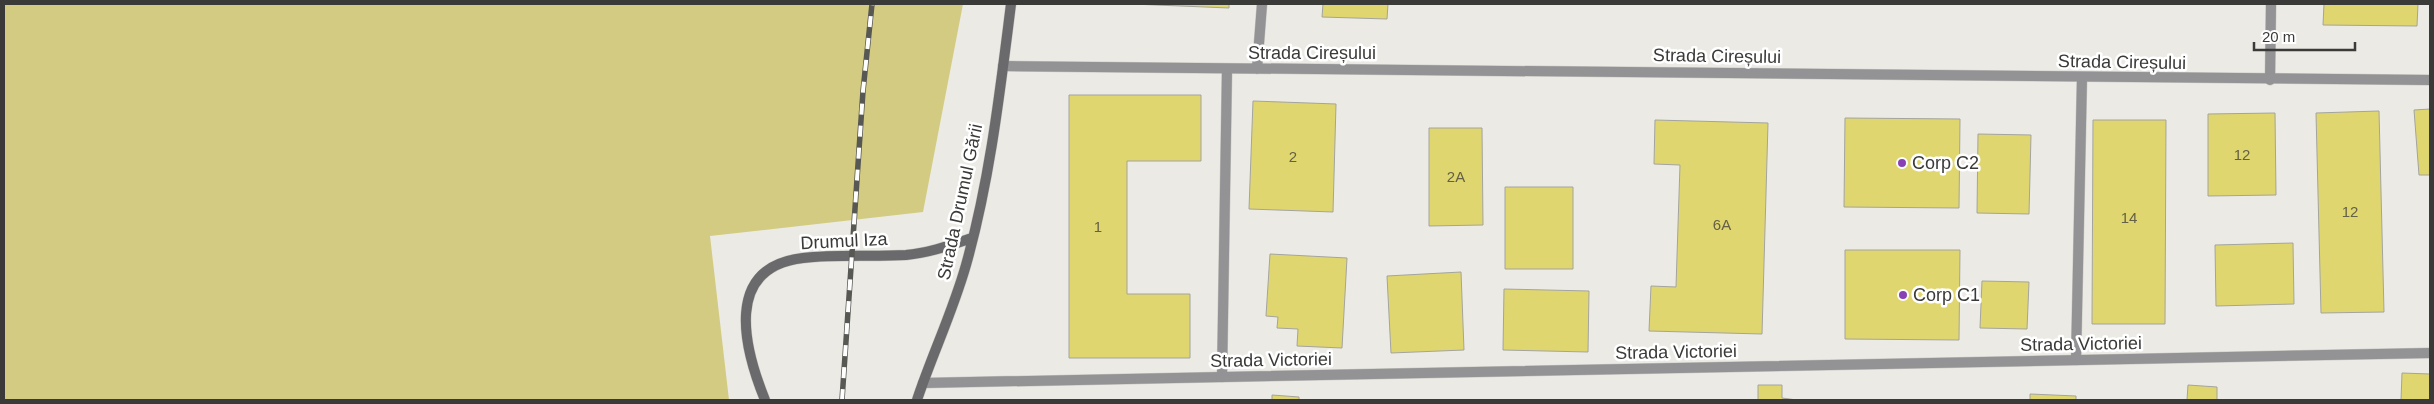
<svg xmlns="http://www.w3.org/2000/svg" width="2434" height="404" viewBox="0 0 2434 404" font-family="Helvetica,sans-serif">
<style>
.green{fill:#d2cb81}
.building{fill:#e0d66f;stroke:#a4a49f}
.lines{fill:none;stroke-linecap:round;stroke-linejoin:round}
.lane-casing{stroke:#c8c7c2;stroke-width:11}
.street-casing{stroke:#c8c7c2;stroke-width:11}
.secondary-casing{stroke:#c8c7c2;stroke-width:11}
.lane{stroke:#939294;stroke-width:10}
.street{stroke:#939294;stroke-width:10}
.secondary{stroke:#6a696b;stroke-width:10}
.rail-casing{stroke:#575754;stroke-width:5.5}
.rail{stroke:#fff;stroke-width:4;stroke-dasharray:11;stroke-linecap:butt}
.poi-dot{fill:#8841b4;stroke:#fff;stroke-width:2}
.labels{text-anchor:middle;stroke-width:5;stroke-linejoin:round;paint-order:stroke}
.number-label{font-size:15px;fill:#646146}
.street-label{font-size:18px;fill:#3a3a38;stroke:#fff}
.poi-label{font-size:18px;fill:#3a3a38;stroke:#fff;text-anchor:start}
</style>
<rect width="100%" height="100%" fill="#ebeae5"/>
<path class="green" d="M4,4H963L923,212L710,236L729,400H4Z"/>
<path class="building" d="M1132,4H1229V8Z
M1323,4H1388L1387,19L1322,17Z
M2324,4H2418L2417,26L2323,25Z
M1069,95H1201V161H1127V294H1190V358H1069Z
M1253,101L1336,104L1333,212L1249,209Z
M2430,109V175H2419L2414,110Z
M2379,111L2384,312L2321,313L2316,113Z
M2275,113L2276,195L2208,196V114Z
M1845,118L1960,119L1959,208L1844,207Z
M1655,120L1768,123L1762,334L1649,331L1651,286L1676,287L1680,165L1654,164Z
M2093,120H2166L2165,324H2092Z
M1429,128H1482L1483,225L1429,226Z
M1978,134L2031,135L2029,214L1977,213Z
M1505,187H1573V269H1505Z
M2293,243L2294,304L2216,306L2215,245Z
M1845,250H1960L1959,340L1845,339Z
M1270,254L1347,258L1342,348L1297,346L1298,329L1277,328L1278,317L1266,316Z
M1461,272L1464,350L1391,353L1387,276Z
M1982,281L2029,282L2027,329L1980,328Z
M1504,289L1589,291L1588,352L1503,350Z
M2402,373L2430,374V400H2401Z
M1758,385H1782V398L1797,400H1758Z
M2188,385L2217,387V400H2187Z
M2030,394L2076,396V400H2030Z
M1272,395L1299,397V400H1272Z"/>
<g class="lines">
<defs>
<path id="lane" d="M2270,80L2271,4
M2076,360L2082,77
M1222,377L1227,69"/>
<path id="street" d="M1003,66L2430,80
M1257,69L1262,4
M923,383L2430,353"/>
<path id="secondary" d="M765,400C744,348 723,267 803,258C837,254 872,257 906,255C929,253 951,245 972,238
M917,400C932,355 953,311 966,265C990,180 1000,91 1011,4"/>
</defs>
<use href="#lane" class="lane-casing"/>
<use href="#street" class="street-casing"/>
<use href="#secondary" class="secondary-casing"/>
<use href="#lane" class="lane"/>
<use href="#street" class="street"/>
<use href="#secondary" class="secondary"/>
<defs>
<path id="rail" d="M842,400L863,91L872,4"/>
</defs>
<use href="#rail" class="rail-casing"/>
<use href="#rail" class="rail"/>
</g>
<g class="poi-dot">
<circle cx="1902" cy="163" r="5"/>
<circle cx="1903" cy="295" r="5"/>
</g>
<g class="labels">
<g class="number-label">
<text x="2242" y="160">12</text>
<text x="1293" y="162">2</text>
<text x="1456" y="182">2A</text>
<text x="2350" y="217">12</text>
<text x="2129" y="223">14</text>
<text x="1722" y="230">6A</text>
<text x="1098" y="232">1</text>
</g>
<g class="street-label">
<text x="1312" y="59">Strada Cireșului</text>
<text transform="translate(1717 56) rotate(1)" y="6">Strada Cireșului</text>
<text transform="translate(2122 62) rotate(1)" y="6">Strada Cireșului</text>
<text transform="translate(960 202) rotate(-78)" y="6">Strada Drumul Gării</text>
<text transform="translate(844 241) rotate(-3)" y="6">Drumul Iza</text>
<text transform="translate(2081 344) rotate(-1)" y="6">Strada Victoriei</text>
<text transform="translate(1676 352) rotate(-1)" y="6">Strada Victoriei</text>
<text transform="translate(1271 360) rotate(-1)" y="6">Strada Victoriei</text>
</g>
<g class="poi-label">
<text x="1912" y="169">Corp C2</text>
<text x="1913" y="301">Corp C1</text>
</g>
</g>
<rect width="2434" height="404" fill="none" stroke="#3a3a38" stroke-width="10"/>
<path d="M2254 42v8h101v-8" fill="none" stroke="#3a3a38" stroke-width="2.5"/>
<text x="2262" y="42" font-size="15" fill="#3a3a38" stroke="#ffffff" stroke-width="4" paint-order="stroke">20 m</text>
</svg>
